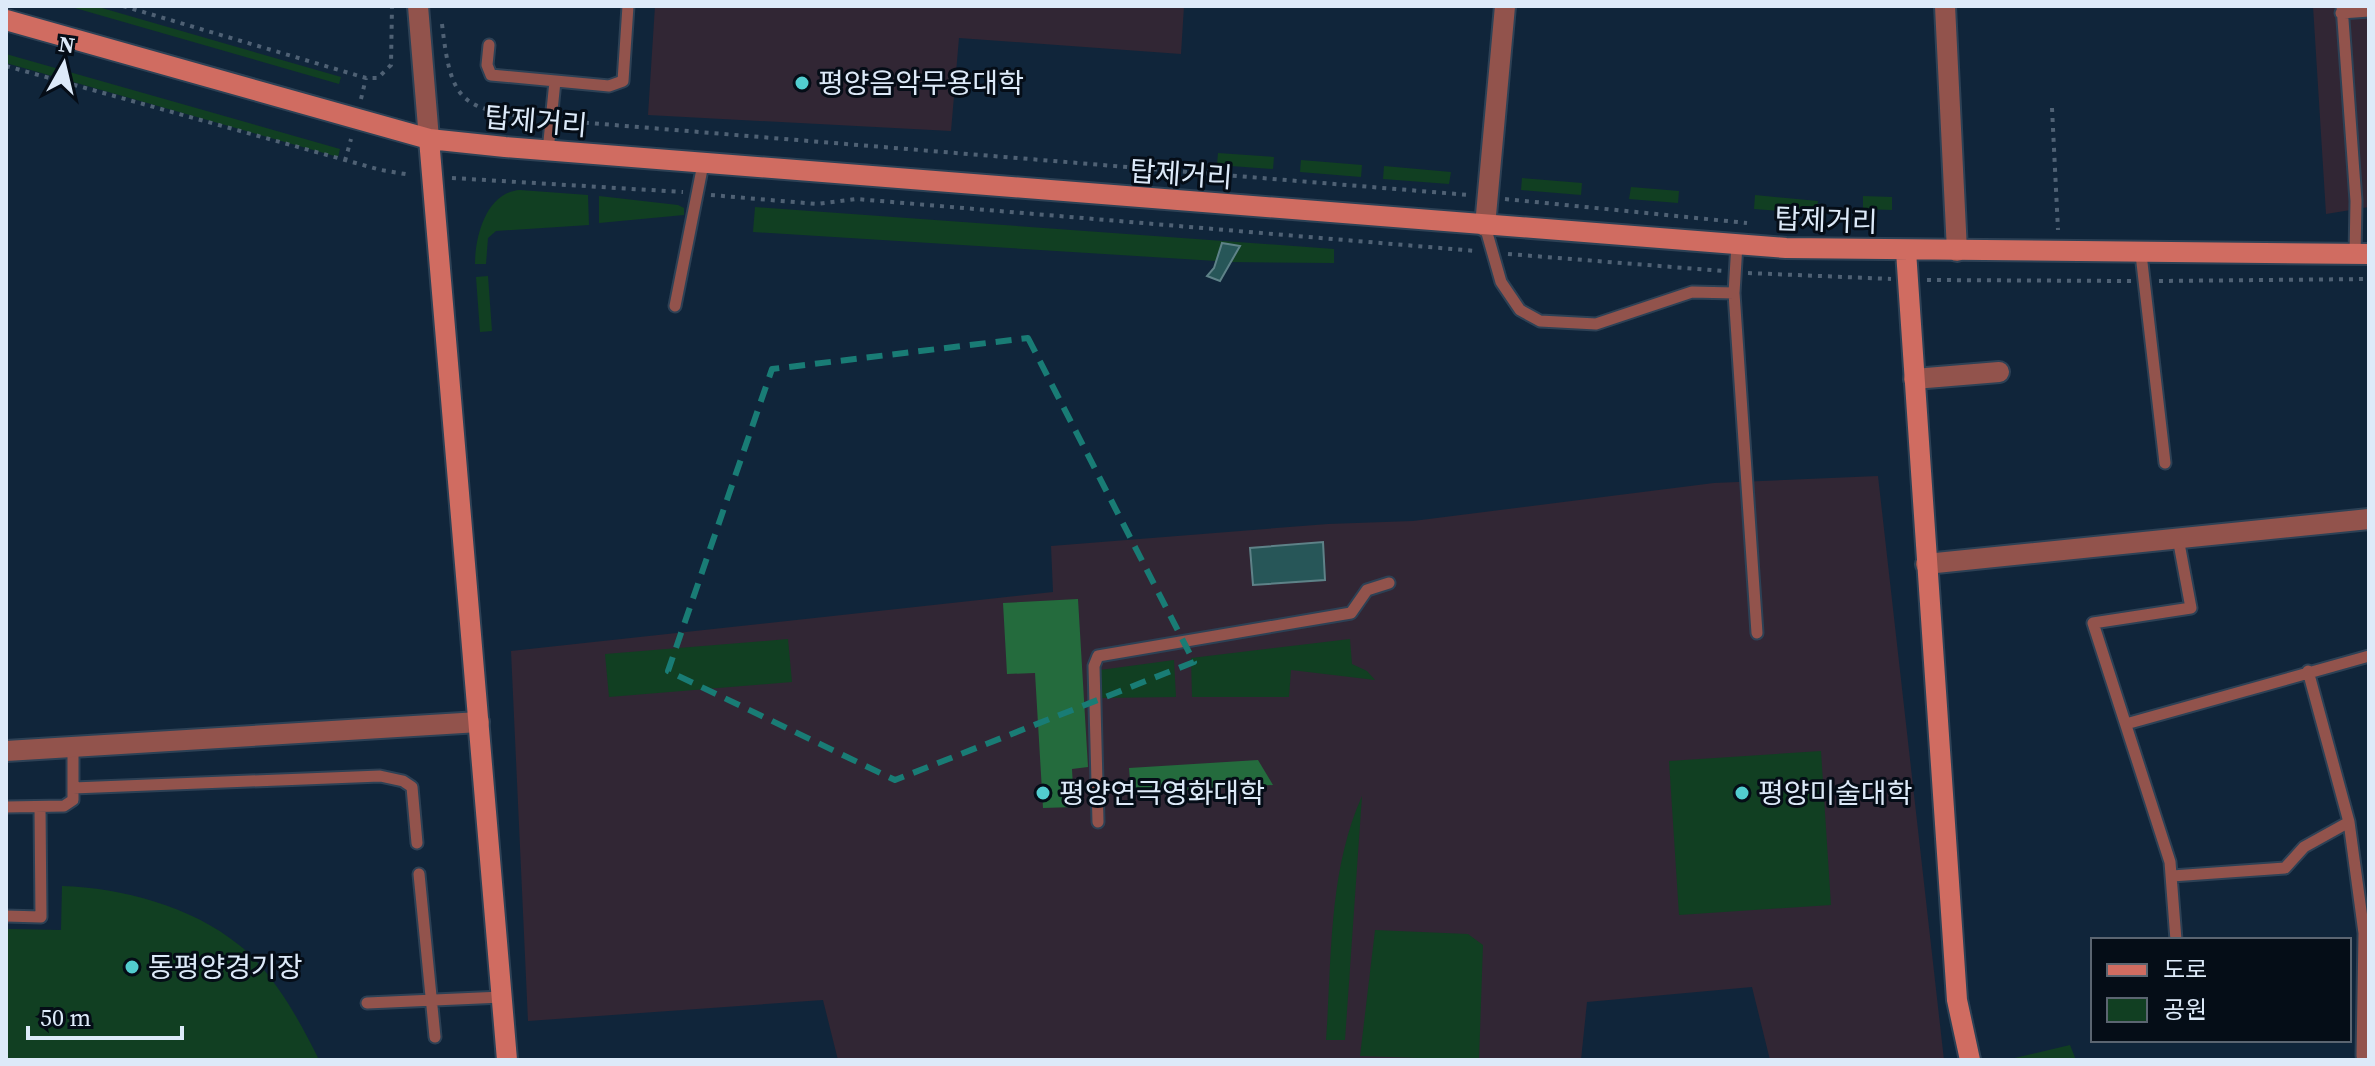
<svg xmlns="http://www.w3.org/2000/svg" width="2375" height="1066" viewBox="0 0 2375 1066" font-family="'Source Serif 4','Noto Sans KR',serif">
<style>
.education{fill:#312634}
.green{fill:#113f22}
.forest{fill:#246b3d}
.water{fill:#275658;stroke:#5e8288;stroke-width:2}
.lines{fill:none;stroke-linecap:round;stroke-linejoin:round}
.lane-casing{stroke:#2d4155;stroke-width:15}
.street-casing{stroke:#2d4155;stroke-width:24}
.secondary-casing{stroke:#2d4155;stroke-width:24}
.path{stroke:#4f6174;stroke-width:4;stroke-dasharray:4 6;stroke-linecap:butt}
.lane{stroke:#92534c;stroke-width:11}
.street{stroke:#92534c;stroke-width:20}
.secondary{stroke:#d06c61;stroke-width:20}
.marked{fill:none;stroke:#197c75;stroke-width:6;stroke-dasharray:16 10;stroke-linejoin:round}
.poi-dot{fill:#52cdcf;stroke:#050d17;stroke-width:3}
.labels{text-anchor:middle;stroke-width:6;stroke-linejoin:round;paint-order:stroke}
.poi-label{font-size:28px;fill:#ddeaf9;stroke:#050d17;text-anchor:start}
.street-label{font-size:28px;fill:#ddeaf9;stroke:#050d17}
</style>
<rect width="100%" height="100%" fill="#10253a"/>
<path class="education" d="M655,6H1184L1181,54L959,38L951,131L648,115Z
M2313,6H2369V207L2326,214Z
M1878,476L1944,1060H1770L1752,987L1587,1002L1581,1060H838L823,1000L528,1021L511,651L1053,592L1051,546L1328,524L1413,521L1714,483Z"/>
<path class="green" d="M68,6H95L341,77L339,84Z
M6,54L340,149L338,157L6,63Z
M1218,153L1274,157L1273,169L1217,165Z
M1301,160L1362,165L1361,177L1300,172Z
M1384,166L1451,172L1449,184L1383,179Z
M1522,178L1582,183L1581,195L1521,190Z
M1631,187L1679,191L1678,203L1629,199Z
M520,190L588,195L589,225L496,231L488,238L486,264H475C475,237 486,192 520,190Z
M1755,195L1818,201L1816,214L1754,209Z
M599,196L678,205L684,208V215L599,223Z
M1863,196L1892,197V210L1863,209Z
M755,207L1334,249V263L1229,262L1239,246L1222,244L1216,261L753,232Z
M488,276L492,331L480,332L476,277Z
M788,639L792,682L609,697L605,654Z
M1350,639L1352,664L1367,671L1375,680L1291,670L1289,697H1192L1191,658Z
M1174,660L1176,697L1101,698L1100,670Z
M1821,751L1831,905L1679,915L1669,761Z
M1362,796L1345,1040H1326C1332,959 1328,872 1362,796Z
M62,886C122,888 191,906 239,945C273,972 300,1021 319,1060H6V929L61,930Z
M1375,930L1468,934L1483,945L1479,1060L1360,1056Z
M2070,1045L2076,1060H2006Z"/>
<path class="forest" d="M1078,599L1088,767L1072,769L1074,807L1043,808L1035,673L1007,674L1003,603Z
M1258,760L1273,785L1131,793L1129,768Z"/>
<path class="water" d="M1222,243L1240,246L1220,281L1207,276L1214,268Z
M1323,542L1325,580L1253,585L1250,548Z"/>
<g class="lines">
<defs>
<path id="lane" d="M2342,6L2356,201L2355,255
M2341,13L2369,11
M489,45L487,65L491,75L609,86L623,81L628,6
M548,151L555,81
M1485,226L1501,282L1520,310L1540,321L1596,324L1692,292L1734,293
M1737,244L1734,293L1757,633
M2141,254L2165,463
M675,306L703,164
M2308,671L2349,822L2364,933L2362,1056
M2126,724L2369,656
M73,788L380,776L403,781L412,787L417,843
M6,807L64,806L73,800V746
M1098,822L1094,666L1098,656L1351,613L1367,590L1389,583
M419,874L435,1037
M2172,876L2285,868L2304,847L2349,822
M6,916L41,917L40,807
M2176,940L2170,862L2093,623L2191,608L2178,538
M367,1003L502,997"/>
<path id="street" d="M418,6L429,139
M1945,6L1957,251
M1485,226L1505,6
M1914,379L1999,372
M1926,564L2369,519
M6,751L479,722"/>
<path id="secondary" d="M6,20L429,139L505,147L1786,248L2369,254
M429,139L507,1060
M1906,251L1957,1000L1970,1060"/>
</defs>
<use href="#lane" class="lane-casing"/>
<use href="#street" class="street-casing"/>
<use href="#secondary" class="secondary-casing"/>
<path class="path" d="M123,6L366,78H378L391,65L392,6
M442,24C451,102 460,109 536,118
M6,66L381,170L411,175
M361,99L366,78
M2052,108L2058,230
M565,121L1469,195
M345,161L351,139
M452,178L683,192
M711,195L817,204L856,199L1476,251
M1505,199L1747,223
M1508,254L1723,271
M1748,273L1891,279
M1927,280L2131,281
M2159,281L2369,279"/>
<use href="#lane" class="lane"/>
<use href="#street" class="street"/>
<use href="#secondary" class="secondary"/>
</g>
<path class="marked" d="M1028,338L1194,662L895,780L668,671L772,369Z"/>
<g class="poi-dot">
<circle cx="802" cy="83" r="8"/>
<circle cx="1043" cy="793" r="8"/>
<circle cx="1742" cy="793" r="8"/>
<circle cx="132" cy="967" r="8"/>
</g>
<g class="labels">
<g class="poi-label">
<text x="818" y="93">평양음악무용대학</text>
<text x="1059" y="803">평양연극영화대학</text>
<text x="1758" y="803">평양미술대학</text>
<text x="148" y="977">동평양경기장</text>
</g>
<g class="street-label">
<text transform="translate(536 121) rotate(5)" y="10">탑제거리</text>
<text transform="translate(1181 174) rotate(4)" y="10">탑제거리</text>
<text transform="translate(1826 220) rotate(2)" y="10">탑제거리</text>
</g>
</g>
<rect width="2375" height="1066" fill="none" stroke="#ddeaf9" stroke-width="16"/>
<rect x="2091" y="938" width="260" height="104" fill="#050d17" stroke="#5b6571" stroke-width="2"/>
<rect x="2107" y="964" width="40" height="12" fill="#d06c61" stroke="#5b6571" stroke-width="2"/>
<text x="2163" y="978" font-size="24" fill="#ddeaf9">도로</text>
<rect x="2107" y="998" width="40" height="24" fill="#113f22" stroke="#5b6571" stroke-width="2"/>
<text x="2163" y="1018" font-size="24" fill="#ddeaf9">공원</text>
<g transform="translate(64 64) rotate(8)" stroke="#050d17" stroke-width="6" paint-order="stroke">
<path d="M0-6L14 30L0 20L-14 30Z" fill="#ddeaf9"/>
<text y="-12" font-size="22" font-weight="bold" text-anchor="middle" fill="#ddeaf9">N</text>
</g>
<path d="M28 1026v12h154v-12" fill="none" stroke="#ddeaf9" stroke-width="4"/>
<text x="40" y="1026" font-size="24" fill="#ddeaf9" stroke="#050d17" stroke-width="6" paint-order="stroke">50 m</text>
</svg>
